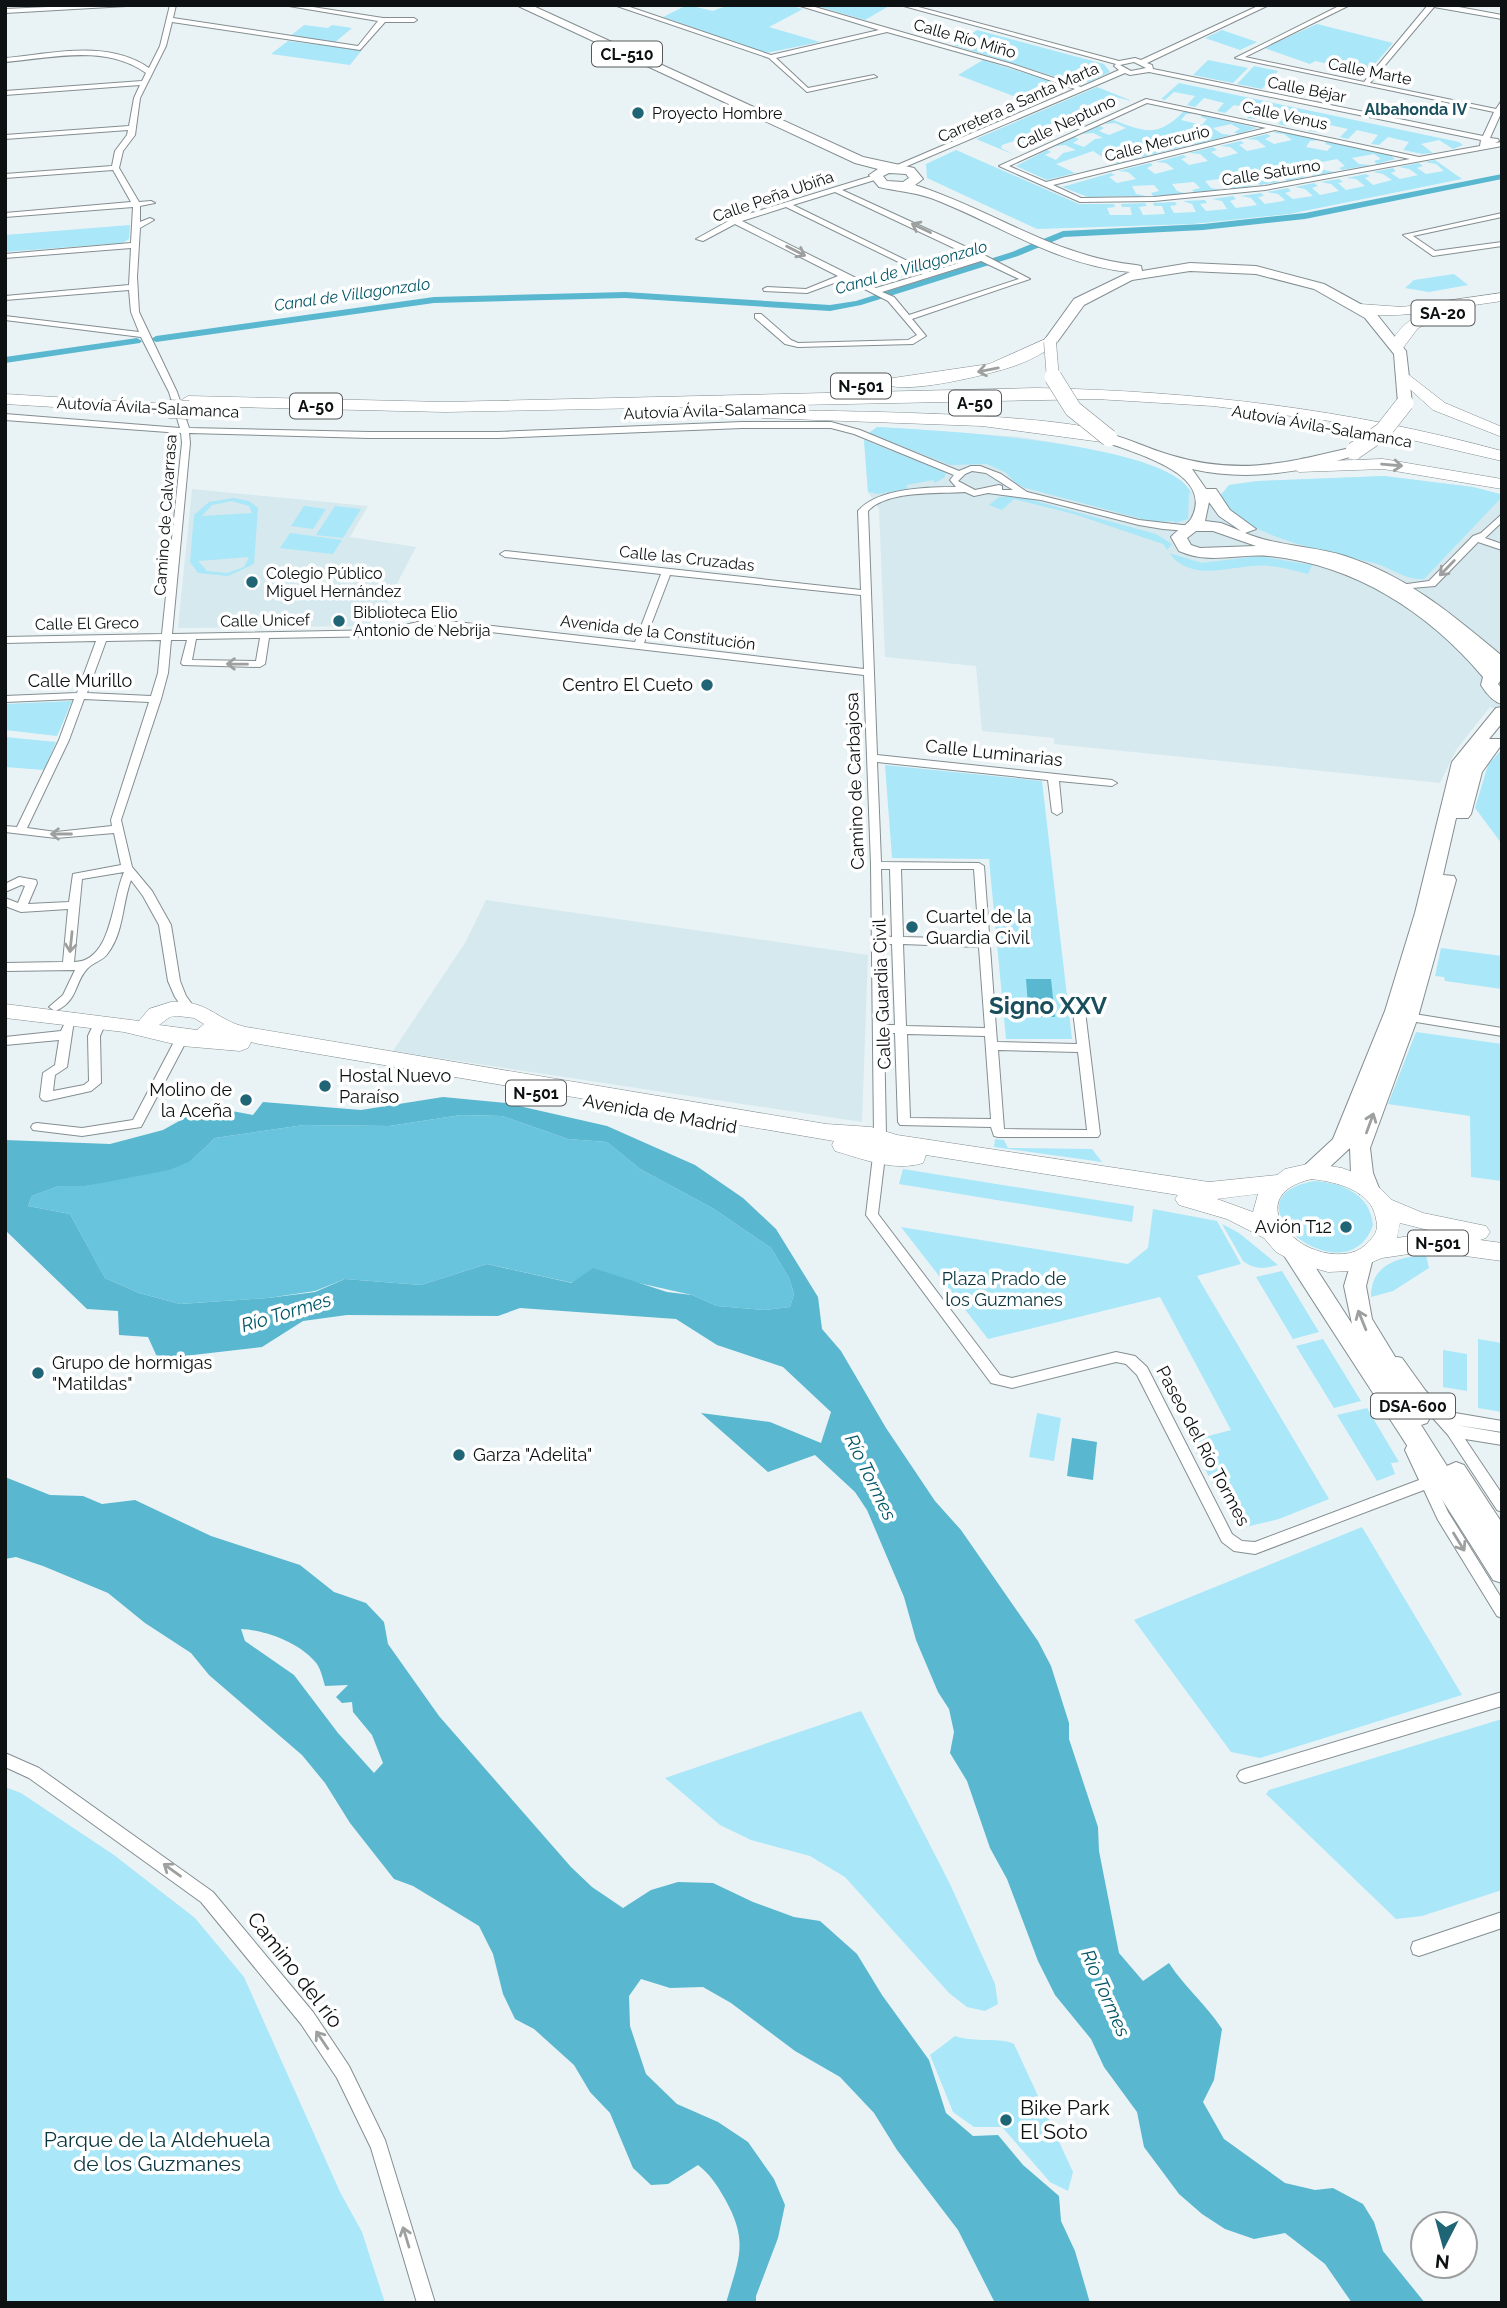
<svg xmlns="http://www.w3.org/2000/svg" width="1507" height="2308" viewBox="0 0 1507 2308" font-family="Raleway,sans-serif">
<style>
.built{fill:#d5e9ee}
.green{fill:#a9e7f9;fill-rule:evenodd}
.forest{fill:#67c4dc}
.water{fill:#59b7cf;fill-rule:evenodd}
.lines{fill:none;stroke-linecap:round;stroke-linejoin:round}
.canal{fill:#59b7cf;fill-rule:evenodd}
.street-casing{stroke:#848e91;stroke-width:2}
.primary-casing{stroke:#848e91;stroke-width:2}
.highway-casing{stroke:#848e91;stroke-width:1}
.street{fill:#fff;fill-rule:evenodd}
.primary{fill:#fff;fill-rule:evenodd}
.highway{fill:#fff;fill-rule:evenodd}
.primary-bridge-far1-casing{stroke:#848e91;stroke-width:13;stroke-linecap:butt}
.primary-bridge-casing{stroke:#848e91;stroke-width:18;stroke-linecap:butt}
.highway-bridge-casing{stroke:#848e91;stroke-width:19;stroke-linecap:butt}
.primary-bridge-far1{stroke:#fff;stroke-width:12}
.primary-bridge{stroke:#fff;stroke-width:17}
.highway-bridge{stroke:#fff;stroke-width:18}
.oneway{stroke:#9ea0a0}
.poi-dot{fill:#206576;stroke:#fff;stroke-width:2.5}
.labels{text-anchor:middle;stroke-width:7;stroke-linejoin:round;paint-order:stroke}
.far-street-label{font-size:16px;fill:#0d1112;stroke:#fff}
.shield{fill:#fff;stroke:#565859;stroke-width:2}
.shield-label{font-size:16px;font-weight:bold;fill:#0d1112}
.far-neighbourhood-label{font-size:16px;font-weight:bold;fill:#194f5d;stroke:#fff}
.far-poi-label{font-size:16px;fill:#0d1112;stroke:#fff;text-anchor:start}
.far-water-label{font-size:16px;font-style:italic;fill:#005667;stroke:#fff}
.street-label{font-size:18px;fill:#0d1112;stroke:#fff}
.poi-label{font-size:18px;fill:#0d1112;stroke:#fff;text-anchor:start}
.park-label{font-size:18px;fill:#08353f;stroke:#fff}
.water-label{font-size:19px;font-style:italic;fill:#005667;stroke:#fff}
.near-street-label{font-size:21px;fill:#0d1112;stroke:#fff}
.near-poi-label{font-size:21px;fill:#0d1112;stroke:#fff;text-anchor:start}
.near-park-label{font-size:21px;fill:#08353f;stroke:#fff}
.district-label{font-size:24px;font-weight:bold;fill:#194f5d;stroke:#fff}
</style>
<rect width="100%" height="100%" fill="#e9f3f6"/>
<path class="built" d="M877,427L1020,437L1063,444L1124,458L1168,474L1181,480L1191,492L1220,495L1229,485L1257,481L1384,476L1473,487L1502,495V710L1490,707L1456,750L1440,783L1054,744V738L982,731L976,666L885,657L879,509L868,492L864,440Z
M192,489L368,506L350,537L416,547L375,626L178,628Z
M486,900L868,955L862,1122L393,1051L465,943Z"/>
<path class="green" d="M687,5L713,11C736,0 778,2 803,9L769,27L820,42L766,53L663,17Z
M823,5H885L889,6L865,20L820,7Z
M1317,24L1393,43L1368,72L1315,61L1310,64L1264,48Z
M304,25L328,28L332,25L352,28L333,44L289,37Z
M977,30L1104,64L1110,72L1089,82L1075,83L953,45Z
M1222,30L1257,42L1240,50L1205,38Z
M288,41L362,50L350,65L271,54Z
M983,60L1050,81L1016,97L958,75Z
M1208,60L1248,68L1233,83L1193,75Z
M1254,66L1278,71L1262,89L1237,84Z
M1179,83L1459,142L1463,145L1453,149L1439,140L1421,144L1433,153L1422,154L1403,150L1409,142L1388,137L1379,145L1371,144L1378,135L1357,130L1348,139L1340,137L1348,129L1326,124L1317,132L1309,131L1316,122L1295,117L1286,126L1278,124L1286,116L1265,111L1256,119L1247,118L1255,109L1234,105L1225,113L1217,111L1224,103L1204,98L1195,107L1187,105L1195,96L1174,92L1165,100L1161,99Z
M1097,87L1132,101L1111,96L1100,103L1114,110L1095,104L1081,109L1096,118L1092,119L1076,113L1062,118L1076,127L1072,128L1056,122L1042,127L1054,137L1036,131L1022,136L1021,139L1036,145L1033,147L1017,140L1002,145L1001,148L1015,155L976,139Z
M1184,111L1196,113L1186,114L1181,120L1202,125L1207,119L1201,117L1202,115L1257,128L1238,134L1234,132L1240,129L1231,124L1213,128L1222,134L1232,135L1193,145L1190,143L1195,140L1187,135L1169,139L1177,145L1187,146L1134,159L1131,157L1137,155L1128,150L1110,154L1118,160L1128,161L1113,164L1093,151L1056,164L1075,173L1047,180L1016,166L1047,150L1051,152L1045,155L1056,160L1063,153L1076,150L1065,145L1055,146L1074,137L1079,139L1073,143L1084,147L1095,139L1103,138L1093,133L1082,134L1099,126L1104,128L1099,131L1109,135L1126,128L1115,123L1104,124L1113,120C1145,132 1158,138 1184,111Z
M1280,131L1320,140L1310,141L1306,147L1327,151L1332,146L1325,144L1327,141L1389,154L1395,159L1377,164L1374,161L1381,159L1374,154L1352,158L1359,164L1371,165L1342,170L1339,168L1345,166L1337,159L1317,163L1324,170L1335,172L1313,176L1310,173L1315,171L1307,165L1289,168L1296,175L1306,177L1287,181L1283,178L1289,176L1281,170L1263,173L1270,180L1280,182L1260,185L1256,182L1262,181L1254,174L1236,178L1243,184L1253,186L1229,189L1226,186L1233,185L1226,178L1205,181L1211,188L1222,190L1195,193L1192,190L1200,188L1194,182L1172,184L1177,191L1187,194L1153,196L1151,193L1159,191L1154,185L1132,186L1136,194L1146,196L1088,197L1062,187L1111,173L1115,175L1109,177L1117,183L1136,179L1128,172L1118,171L1150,163L1153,165L1147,168L1155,174L1174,169L1166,163L1156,162L1183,155L1187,157L1181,159L1189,165L1208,161L1200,154L1189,153L1213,147L1217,150L1211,152L1220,158L1238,153L1230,147L1220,146L1241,141L1244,143L1239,145L1247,151L1266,147L1257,140L1247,139L1267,134L1271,136L1265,139L1274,144L1292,140L1284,134L1273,133Z
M956,150L1079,204H1114L1115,207L1107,208L1110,215H1132L1130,207H1122L1121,204L1145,203L1147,206L1139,207L1143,215L1165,214L1162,206H1154L1153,203L1175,202L1177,205L1170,206L1174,213L1196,212L1192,204L1183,201L1205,200L1207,203L1200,204L1206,211L1227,209L1222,201L1212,199L1233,196L1236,199L1230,201L1236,208L1257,205L1251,198L1241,196L1261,193L1264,196L1258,197L1265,204L1283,201L1285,200L1278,194L1267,192L1288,188L1291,191L1285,193L1293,199L1313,196L1305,189L1295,187L1314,183L1318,186L1312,188L1320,195L1339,191L1331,184L1321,182L1339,179L1343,182L1338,183L1346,190L1365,186L1356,179L1346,178L1366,174L1370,176L1365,178L1373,185L1392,180L1383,174L1373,172L1393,168L1396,171L1391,173L1400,179L1418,175L1409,169L1399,167L1419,163L1423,166L1417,168L1426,174L1444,171L1436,164L1425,162L1435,160L1462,179L1289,214L1192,224L1037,229L927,178L926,164Z
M130,225L129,239L123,243L5,252V235Z
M1454,274L1468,285L1429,292L1405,288L1414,280Z
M877,427C933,430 1165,442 1191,492L1189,493L1188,519L1175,523L1174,521L1153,522L1026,488L1017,484L1005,472L987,464L950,465L869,433Z
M864,440L945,472V477L935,483L933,480L906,485L908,489L878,494L868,492Z
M1384,476L1473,487L1500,494V499L1424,579C1404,580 1392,568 1374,563C1339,554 1230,535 1221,495L1229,485L1257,481Z
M1017,496L1156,534L1172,544L1167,550L1163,544L1074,514L1014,499L1002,510L989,505L999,497Z
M234,498L249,501L258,508L254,564L228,576L198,573L190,562L194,515L209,502ZM232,501L249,506L252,513L202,516L212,505ZM249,557L244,567L227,573L207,571L198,561Z
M304,506L326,509L313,529L291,526Z
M335,506L361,509L343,538L316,535Z
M290,533L342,540L333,554L280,548Z
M1169,553L1202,563L1258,556L1312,565L1308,574C1296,571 1282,567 1270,566C1237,562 1194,586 1169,553Z
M72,701L57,736L5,730V704Z
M5,737L56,742L44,770L5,767Z
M1502,749V844L1475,808L1488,765Z
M885,765L1042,781L1072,1039H1006L989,859L892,858Z
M1441,948L1502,956V989L1445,981L1444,977L1435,976Z
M1416,1032L1502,1044V1181L1471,1177L1470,1116L1388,1104Z
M995,1139L1004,1140L1008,1148L1092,1149L1102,1162L994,1147Z
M903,1169L1134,1206L1132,1222L899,1184Z
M1315,1181C1343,1183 1370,1194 1373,1225C1347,1301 1217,1197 1315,1181Z
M1153,1209L1217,1221L1241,1264L1197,1276L1329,1499L1279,1519L1237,1529L1190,1441L1231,1430L1160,1297L988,1339L901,1227L1128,1264L1148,1248Z
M1222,1224L1239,1233L1278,1265C1264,1269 1255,1270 1243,1261Z
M1426,1255L1429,1268L1393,1291L1371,1297C1371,1264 1398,1257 1426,1255Z
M1282,1271L1319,1332L1293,1339L1256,1277Z
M1323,1339L1361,1401L1334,1408L1296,1346Z
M1478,1339L1502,1343V1412L1478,1408Z
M1443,1350L1467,1354V1391L1443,1387Z
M1367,1408L1399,1462L1391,1463L1395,1474L1377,1481L1337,1415Z
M1037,1413L1061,1418L1054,1461L1029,1457Z
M1362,1527L1462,1695L1260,1758L1231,1752L1134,1620Z
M861,1711L950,1884L995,1984L998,2004L985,2011L967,2007L949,1993L845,1877L810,1856L751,1840L720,1825L665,1778Z
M1502,1719V1890L1422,1916L1396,1919L1266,1794L1269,1790Z
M5,1787L21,1793L114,1855L195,1918L244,1977L340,2192L362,2232L385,2303H5Z
M955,2036C975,2043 1001,2037 1014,2044L1073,2172L1068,2191L1050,2182L1002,2127H974L953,2112L930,2055Z"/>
<path class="forest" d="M461,1115L502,1116L568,1139L607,1142L640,1169L714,1209L771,1248L789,1278L794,1294L790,1307L765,1310L717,1306L692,1295L634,1282L573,1283L487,1264L421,1285L345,1279L315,1291L268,1298L180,1304L139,1293L105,1278L70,1214L28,1206L32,1196L59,1186H86L191,1161L215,1138L304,1125L389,1126Z"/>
<path class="water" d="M1026,979H1051L1055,1017H1029Z
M443,1097L506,1103L607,1126L695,1165L743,1198L776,1229L818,1297L822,1329L841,1351L886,1428L935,1501L961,1530L1038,1641L1051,1666L1069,1723V1739L1098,1827L1099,1851L1119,1953L1143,1981L1169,1963C1185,1988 1206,2004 1222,2029L1214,2080L1203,2102L1224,2139L1285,2183L1315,2190L1333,2188L1363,2204L1374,2222L1383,2251L1425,2303H1352L1325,2264L1285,2233L1254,2239L1225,2229L1202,2214L1179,2194L1144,2147L1137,2112L1104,2067L1091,2039L1055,1995L1038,1961L1007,1879L990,1848L967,1781L950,1753L954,1732L949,1709L938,1692L916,1640L904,1597L867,1510L855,1492L815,1455L768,1472L701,1413L770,1422L821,1443L831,1412L783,1367L717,1345L676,1319L520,1308L498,1316L347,1315L303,1321L262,1347L158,1359L148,1337L119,1335L118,1311L87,1309L5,1230V1140L110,1144L163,1130L206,1106L253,1115L263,1102L361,1110ZM461,1115L502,1116L568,1139L607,1142L640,1169L714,1209L771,1248L789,1278L794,1294L790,1307L765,1310L717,1306L692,1295L667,1292L593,1268L572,1283L487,1264L421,1285L345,1279L315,1292L268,1298L180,1304L139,1293L105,1278L70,1214L28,1206L32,1196L59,1186H86L169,1170L191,1161L215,1138L304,1125L389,1126Z
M1072,1438L1097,1442L1093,1480L1067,1476Z
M5,1477L50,1495L83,1496L102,1504L135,1500L211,1536L300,1565L334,1592L366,1603L384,1622L388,1644L439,1716L571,1867L592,1887L623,1908L651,1890L678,1882L713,1883L753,1902L794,1917L820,1921L857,1954L882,1995L929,2060L946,2113L973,2136L998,2135L1023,2165L1059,2196L1061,2221L1075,2251L1090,2303H995L958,2230L897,2150L874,2113L840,2077L795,2051L731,2003L703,1987L670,1988L641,1979L629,1996L630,2026L646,2074L677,2104L718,2122L748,2142L774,2179L785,2205L778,2238L756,2296V2303H726C739,2258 749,2242 725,2199C717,2185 710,2174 698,2165L668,2184L651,2185L633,2168L610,2113L590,2092L574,2065L534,2029L515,2019L503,1994L493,1954L479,1926L413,1886L394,1879L350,1823L325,1783L302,1755L209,1675L191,1653L145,1623L108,1593L43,1566L16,1557L5,1559ZM241,1629C266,1630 301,1643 317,1664C321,1670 323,1679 325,1686L348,1685L336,1697L342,1703L352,1702L353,1712L372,1735L383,1763L374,1773L338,1733L294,1675L245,1641Z"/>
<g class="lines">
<path class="canal" d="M1502,174V179L1305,219L1203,230L1064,237L1018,256L861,305L830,311L625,298L434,303L156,342L151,339L156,336L434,297L625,292L830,305L856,301L1012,252L1063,231L1203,224L1305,213Z
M137,338L142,341L140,343L5,363V357Z"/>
<defs>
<path id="street" d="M91,5H144L5,13V9Z
M170,5H176L173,18L358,46L378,21L283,5H300L383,18H414L417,20L414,22H385L360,50L172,22L166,46L140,98L135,135L123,151L119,168L139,202L151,201L155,203L140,206V222L150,218L154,220L140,228L137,277L139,312L177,392L189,428L369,432H498L742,422H831L860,430L959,471L971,466H980L1001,474L1027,492L1139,520L1191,526L1193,528L1188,531L1163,529L1139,525L1041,500L988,493L974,496L965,492C938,494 887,490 868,511L877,755L1112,780L1117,783L1112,786L1059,781L1062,812L1057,815L1052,812L1048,780L877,762L881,862L979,863L984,866L997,1042L1077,1044L1073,1011L1079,1007L1085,1011L1100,1134L1098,1137H998L994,1136L991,1127L900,1125L898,1122L895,1033H884L886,1135L880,1139L874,1135L871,865L864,675L430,625L384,636L269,638L265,664L260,667L183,665L181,663L187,640H171L168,673L161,699L121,820L132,867L152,891L171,925L180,981L186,996L197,1011L195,1014H187L175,997L168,981L159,925L143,896L131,880C122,904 124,932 108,953C103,961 93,962 87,969C74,983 78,1002 55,1011L49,1007L63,995L75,970L5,971V963L63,962L68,909L21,912L5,906V898L18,903L25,886L21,885L5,892V884L19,877L36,880L37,883L28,904L69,902L73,874L121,865L114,833L56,838L5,832V826L17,827L59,740L74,699L5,702V696L77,693L96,641L5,643V637L162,634L182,443L181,433L5,420V414L180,428L169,392L141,337L5,320V316L139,332L131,312L129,290L5,300V296L129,285L131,248L5,258V254L131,243L133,207L5,217V213L131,202L113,170L5,178V174L112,166L115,151L127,135L128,130L5,139V135L129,126L134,98L140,85L5,95V91L142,81L146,73C105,44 52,58 5,62V58C52,54 107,39 149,68L160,46ZM742,428H831L854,434L954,475L950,480L956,487C928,487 877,488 858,511L861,590L505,551L500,554L505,557L661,574L635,642L430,619L384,630L172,634L190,443L189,433L369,438H498ZM972,471L986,473L1013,490H1002V486L999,485L975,490L958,481L965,474ZM670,575L861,595L864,669L644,643ZM260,638L256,661L192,660L196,639ZM161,640L158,673L151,696L87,693L106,641ZM84,699L149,702L111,820L112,826L56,832L27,828L69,740ZM881,869H890L892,937L883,936ZM901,869H974L979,939L903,937ZM124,872C112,899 112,962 74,962L82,879ZM883,944H892L895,1025H884ZM903,944L979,947L985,1028L906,1026ZM907,1034L985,1036L991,1119L910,1118ZM998,1050L1078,1052L1087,1130L1004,1129Z
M614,5H624L771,55L879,30L797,5H808L1012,64L1081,87L1119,70L1114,66L1116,64L900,5H911L1119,61L1135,58L1141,60L1260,5H1269L1147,63L1152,65L1153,69L1483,136L1494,112L1235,58L1341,5H1350L1245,57L1364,82L1428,5H1448L1502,15V19L1434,7L1370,83L1496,109L1502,100V111L1490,138L1498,139L1499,141L1495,143L1502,142V146L1265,190L1154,201L1080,202L999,166L1146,99L1419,157L1480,146L1481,140L1149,72L1130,75L1125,73L898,170L894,168L895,166L1075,89L1008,66L887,32L776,58L808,88L874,75L877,77L807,92L769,58ZM1134,62L1146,68L1131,71L1120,65ZM1147,103L1266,128L1046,182L1009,166ZM1275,130L1410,159L1265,186L1154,197L1081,198L1053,185Z
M875,175H878V179L842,190L986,256L1030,279L912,319L926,336L913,344L798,347L785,344L755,318V314H761L791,340L798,343L908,340L917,335L888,301L845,279L807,293L764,291L763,289L767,287L806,289L838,276L735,224L703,241L696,239L732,219ZM835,192L975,258L930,272L793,205ZM786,207L923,274L876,288L742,221ZM981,261L1019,279L909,315L894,297L882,292Z
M1502,213V217L1413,236L1435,251L1502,242V246L1433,256L1403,235Z
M1502,514V522L1485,538L1502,544V550L1478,542L1435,586L1400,589V585L1429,581L1473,536L1481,533Z
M73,1013L79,1017L73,1027L67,1067L55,1075L53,1091L84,1085L89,1081L88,1036L96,1019L100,1018L106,1022L100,1036L101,1083L91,1091L46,1101L42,1100L40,1097L43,1073L55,1065L59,1040L5,1045V1037L61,1031L69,1014Z
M1408,1013L1502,1028V1036L1404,1020L1402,1017L1404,1014Z
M182,1034L188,1038L141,1127L82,1136L33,1130L31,1127L33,1124L37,1123L82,1128L133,1120L176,1038Z
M879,1152L885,1156L878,1214L1000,1375L1012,1378L1116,1352L1135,1356L1147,1367L1232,1534L1242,1541L1255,1542L1419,1480L1405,1450L1407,1446L1412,1444L1417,1446L1448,1512L1502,1599V1618L1497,1616L1438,1520L1424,1490L1255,1554L1234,1551L1222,1542L1137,1375L1126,1364L1116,1362L1012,1388L991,1383L866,1215L873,1156Z
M1397,1357L1402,1358L1425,1390L1448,1416L1455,1413L1502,1421V1432L1456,1425L1502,1433V1445L1465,1439L1502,1494V1512L1497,1510L1448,1435L1415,1398L1392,1366L1390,1362L1392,1358Z
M1502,1692V1706L1245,1783L1240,1781L1237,1776L1240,1771L1245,1769Z
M5,1753L39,1768L213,1892L313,2012L349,2066L385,2140L435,2303H417L371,2148L337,2078L301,2024L201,1902L29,1778L5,1767Z
M1502,1912V1928L1419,1956L1413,1954L1411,1948L1413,1942Z"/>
<path id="primary" d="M516,5H531L863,157L914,168L923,179L915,185C991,209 1055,257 1136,265L1141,266L1142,271L1190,263L1256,266L1324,284L1375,312L1406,351L1412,403L1405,407L1398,403L1394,354L1365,318L1314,289L1256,274L1190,271L1132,280L1084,305L1055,345H1045L1043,342L1074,299L1130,272C1056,265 999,224 931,198C913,192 896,191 879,187L869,175L878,169L855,163ZM889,173L906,174L909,178L903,182L887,181L883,176Z
M1109,434C1130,439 1149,449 1170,455C1240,476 1286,463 1354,447L1359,448V454C1305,472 1249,482 1192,469L1206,489H1216L1230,510L1256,529L1245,533C1276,546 1313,546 1345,556C1407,576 1453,615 1502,656V678L1498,684L1502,689V704C1493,702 1486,693 1481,685L1483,677C1428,612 1355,565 1269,556C1237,553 1210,565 1179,551L1171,537C1177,530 1187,525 1191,519C1217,472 1131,453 1104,441V435ZM1209,502L1219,516L1241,531L1221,523L1205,521ZM1196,531H1213L1256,546L1200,548L1191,545L1187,538Z
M1502,707V723L1489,739H1500L1502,744L1482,772L1471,814L1468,818H1456L1443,875L1454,876L1456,880L1418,1017L1370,1148L1373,1173L1379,1188L1376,1194H1360L1351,1173L1350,1148L1319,1177H1305L1301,1171L1305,1165L1333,1139L1385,1011L1415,913L1452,762L1496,708Z
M1293,1243L1301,1245L1352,1324L1344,1286L1354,1252H1370L1373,1258L1366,1286L1372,1319L1427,1409L1431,1416L1427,1423L1421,1425L1447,1466L1456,1462L1464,1465L1502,1523V1583L1493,1580C1425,1471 1354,1365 1285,1257L1282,1251L1285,1245Z"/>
<path id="highway" d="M1502,293V301L1440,310L1444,314L1442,317L1418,328L1403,348L1398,350L1390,345C1399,327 1410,318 1429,312C1411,314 1366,320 1353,308L1360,304L1402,307Z
M1050,337L1058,342L1055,345C1043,353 1031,360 1017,365C996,373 900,397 885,383L893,378L989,364Z
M1409,375L1445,403L1502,427V437L1433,410L1403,383L1401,380Z
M1037,388C1195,391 1349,409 1502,451V461L1330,421L1213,406L1096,399L445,412L188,406L180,401L188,396L445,402Z
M5,394L169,404L177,409L169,414L5,404Z
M768,410C818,411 1093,412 1117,438L1109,443L982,426L762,418V412Z
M1383,459L1502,479V489L1383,469L1299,472L1291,467L1299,462Z
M171,1002C208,999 217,1021 246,1027L826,1124L871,1127L897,1135L1209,1182L1277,1175L1285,1169L1312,1163L1342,1168L1369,1178L1392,1200L1423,1213L1486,1226L1490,1232L1486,1238L1480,1240L1502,1243V1261L1429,1251L1382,1258L1351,1271L1328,1272L1296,1263L1276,1252L1264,1238L1227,1219L1179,1205L1175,1199L1178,1195L926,1155L923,1163C894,1172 863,1159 835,1151L832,1145L834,1141L259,1044L251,1042L248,1048L240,1051L182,1046L124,1032L5,1018V1004L139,1021L149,1009ZM178,1016L194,1018L204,1024L197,1030L159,1025L170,1017ZM1312,1179C1336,1182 1372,1190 1376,1219C1378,1227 1377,1233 1371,1239C1365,1246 1359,1251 1350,1253C1296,1264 1239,1195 1312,1179ZM1258,1194L1253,1212L1217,1199ZM1400,1223L1456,1237L1429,1233L1397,1238Z"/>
</defs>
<use href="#street" class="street-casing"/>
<use href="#primary" class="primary-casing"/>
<use href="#highway" class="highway-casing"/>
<use href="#street" class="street"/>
<use href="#primary" class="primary"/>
<use href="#highway" class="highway"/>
<defs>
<path id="primary-bridge-far1" d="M1050,342L1053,379"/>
<path id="primary-bridge" d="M1053,377L1073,409L1109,438
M1354,451L1383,431L1405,403"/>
<path id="highway-bridge" d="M169,409L189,410"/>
</defs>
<use href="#primary-bridge-far1" class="primary-bridge-far1-casing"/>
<use href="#primary-bridge" class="primary-bridge-casing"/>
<use href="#highway-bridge" class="highway-bridge-casing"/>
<use href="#primary-bridge-far1" class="primary-bridge-far1"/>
<use href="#primary-bridge" class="primary-bridge"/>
<use href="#highway-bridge" class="highway-bridge"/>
</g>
<defs><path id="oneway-shaft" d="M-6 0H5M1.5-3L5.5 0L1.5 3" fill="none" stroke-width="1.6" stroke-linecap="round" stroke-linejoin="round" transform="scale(1.75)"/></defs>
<g class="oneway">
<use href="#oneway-shaft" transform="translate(921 228) rotate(-154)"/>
<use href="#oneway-shaft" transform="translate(796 251) rotate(27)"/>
<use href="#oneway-shaft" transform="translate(988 370) rotate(169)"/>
<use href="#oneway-shaft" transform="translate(1392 465) rotate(5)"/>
<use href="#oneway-shaft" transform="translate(1447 568) rotate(134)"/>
<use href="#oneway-shaft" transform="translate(237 664) rotate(-179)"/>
<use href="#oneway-shaft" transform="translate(61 834) rotate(-180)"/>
<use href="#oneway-shaft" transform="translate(71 942) rotate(96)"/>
<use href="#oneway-shaft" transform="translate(1370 1123) rotate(-70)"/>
<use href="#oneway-shaft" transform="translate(1362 1320) rotate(-112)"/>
<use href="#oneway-shaft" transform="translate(1459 1542) rotate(58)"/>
<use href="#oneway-shaft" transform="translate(172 1870) rotate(-144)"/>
<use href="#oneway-shaft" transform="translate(322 2040) rotate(-124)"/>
<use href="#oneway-shaft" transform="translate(406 2237) rotate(-107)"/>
</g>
<g class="poi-dot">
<circle cx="638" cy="113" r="7"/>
<circle cx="252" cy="582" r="7"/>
<circle cx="339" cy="621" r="7"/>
<circle cx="707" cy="685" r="7"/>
<circle cx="912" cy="927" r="7"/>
<circle cx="325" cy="1086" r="7"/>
<circle cx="246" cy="1100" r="7"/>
<circle cx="1346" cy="1227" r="7"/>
<circle cx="38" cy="1373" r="7"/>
<circle cx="459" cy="1455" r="7"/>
<circle cx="1006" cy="2120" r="7"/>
</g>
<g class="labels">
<g class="far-street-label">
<text transform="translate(965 38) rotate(16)" y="6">Calle Río Miño</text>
<text transform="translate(1370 71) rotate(11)" y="6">Calle Marte</text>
<text transform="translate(1307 89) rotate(11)" y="6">Calle Béjar</text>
<text transform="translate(1018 102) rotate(-24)" y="6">Carretera a Santa Marta</text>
<text transform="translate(1285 115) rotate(12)" y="6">Calle Venus</text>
<text transform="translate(1066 122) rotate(-25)" y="6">Calle Neptuno</text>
<text transform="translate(1157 143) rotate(-14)" y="6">Calle Mercurio</text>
<text transform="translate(1271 172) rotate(-9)" y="6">Calle Saturno</text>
<text transform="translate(773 196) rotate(-19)" y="6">Calle Peña Ubiña</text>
<text transform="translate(148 407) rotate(3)" y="6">Autovía Ávila-Salamanca</text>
<text transform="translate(715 410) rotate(-2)" y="6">Autovía Ávila-Salamanca</text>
<text transform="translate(1322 426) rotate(10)" y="6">Autovía Ávila-Salamanca</text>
<text transform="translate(165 515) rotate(-86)" y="6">Camino de Calvarrasa</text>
<text transform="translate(687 558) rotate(6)" y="6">Calle las Cruzadas</text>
<text transform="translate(265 620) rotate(-1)" y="6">Calle Unicef</text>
<text transform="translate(87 623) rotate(-1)" y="6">Calle El Greco</text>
<text transform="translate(658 632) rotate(7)" y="6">Avenida de la Constitución</text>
</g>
<g class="shield">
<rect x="592" y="41.5" width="70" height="25" rx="5"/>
<rect x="1411.5" y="300.5" width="63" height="25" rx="5"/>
<rect x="831" y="373.5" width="60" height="25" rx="5"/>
<rect x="949" y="390.5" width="52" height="25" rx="5"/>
<rect x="290" y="393.5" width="52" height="25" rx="5"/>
<rect x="506" y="1080.5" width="60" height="25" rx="5"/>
<rect x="1408" y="1230.5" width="60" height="25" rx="5"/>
<rect x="1371" y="1393.5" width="84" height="25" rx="5"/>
</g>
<g class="shield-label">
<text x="627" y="60">CL-510</text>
<text x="1443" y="319">SA-20</text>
<text x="861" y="392">N-501</text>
<text x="975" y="409">A-50</text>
<text x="316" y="412">A-50</text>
<text x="536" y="1099">N-501</text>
<text x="1438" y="1249">N-501</text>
<text x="1413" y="1412">DSA-600</text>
</g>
<g class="far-neighbourhood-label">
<text x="1416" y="115">Albahonda IV</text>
</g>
<g class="far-poi-label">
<text x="652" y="119">Proyecto Hombre</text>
<text x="266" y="579">Colegio Público<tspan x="266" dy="18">Miguel Hernández</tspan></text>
<text x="353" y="618">Biblioteca Elio<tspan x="353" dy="18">Antonio de Nebrija</tspan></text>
</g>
<g class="far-water-label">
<text transform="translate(911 267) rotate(-16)" y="6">Canal de Villagonzalo</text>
<text transform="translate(352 294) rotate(-8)" y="6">Canal de Villagonzalo</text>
</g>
<g class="street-label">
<text x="80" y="687">Calle Murillo</text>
<text transform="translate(994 753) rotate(6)" y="6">Calle Luminarias</text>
<text transform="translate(855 781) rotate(-92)" y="6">Camino de Carbajosa</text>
<text transform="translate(882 994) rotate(-92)" y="6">Calle Guardia Civil</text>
<text transform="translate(660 1114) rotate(10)" y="6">Avenida de Madrid</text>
<text transform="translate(1203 1446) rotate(62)" y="6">Paseo del Río Tormes</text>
</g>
<g class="poi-label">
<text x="693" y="691" text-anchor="end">Centro El Cueto</text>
<text x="926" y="923">Cuartel de la<tspan x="926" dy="21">Guardia Civil</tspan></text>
<text x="339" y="1082">Hostal Nuevo<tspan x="339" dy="21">Paraíso</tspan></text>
<text x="232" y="1096" text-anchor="end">Molino de<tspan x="232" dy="21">la Aceña</tspan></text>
<text x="1332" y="1233" text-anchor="end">Avión T12</text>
<text x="52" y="1369">Grupo de hormigas<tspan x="52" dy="21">"Matildas"</tspan></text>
<text x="473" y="1461">Garza "Adelita"</text>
</g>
<g class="park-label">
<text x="1004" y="1285">Plaza Prado de<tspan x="1004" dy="21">los Guzmanes</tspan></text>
</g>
<g class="water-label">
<text transform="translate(286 1312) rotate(-17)" y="7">Río Tormes</text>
<text transform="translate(871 1477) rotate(64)" y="7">Río Tormes</text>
<text transform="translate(1106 1993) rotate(66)" y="7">Río Tormes</text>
</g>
<g class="near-street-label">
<text transform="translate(295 1970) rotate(52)" y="7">Camino del río</text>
</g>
<g class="near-poi-label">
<text x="1020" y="2115">Bike Park<tspan x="1020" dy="24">El Soto</tspan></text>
</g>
<g class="near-park-label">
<text x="157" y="2147">Parque de la Aldehuela<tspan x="157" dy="24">de los Guzmanes</tspan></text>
</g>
<g class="district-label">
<text x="1048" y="1014">Signo XXV</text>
</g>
</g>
<rect width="1507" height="2308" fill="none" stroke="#0d1112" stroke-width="14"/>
<g transform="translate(1444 2245) rotate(186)"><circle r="33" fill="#ffffff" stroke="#9ea0a0" stroke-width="2"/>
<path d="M0-5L12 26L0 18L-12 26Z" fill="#206576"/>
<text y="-10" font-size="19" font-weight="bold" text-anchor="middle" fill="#0d1112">N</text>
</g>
</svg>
